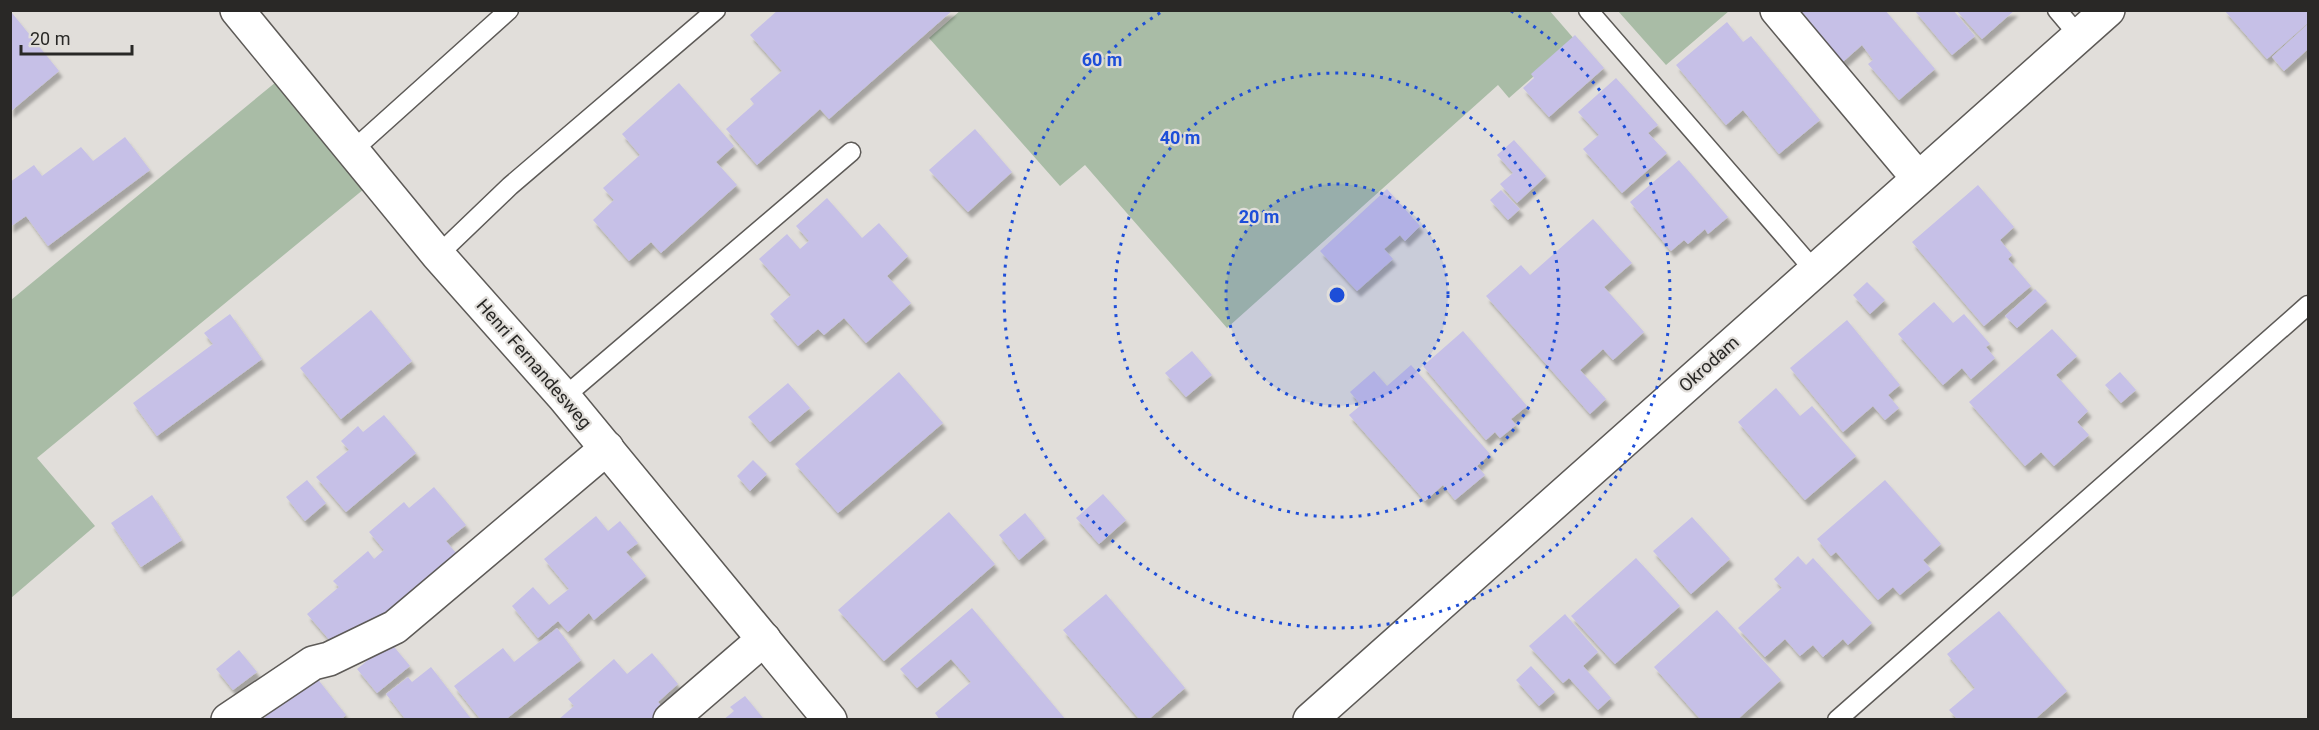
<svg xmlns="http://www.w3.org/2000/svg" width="2319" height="730" viewBox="0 0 2319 730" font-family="Roboto,sans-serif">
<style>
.green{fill:#a9bca6}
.building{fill:#c6c0e7;filter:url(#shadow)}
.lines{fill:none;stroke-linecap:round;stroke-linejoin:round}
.lane-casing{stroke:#5d5a57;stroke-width:21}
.street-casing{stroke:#5d5a57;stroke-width:36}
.secondary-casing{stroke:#5d5a57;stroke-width:36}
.lane{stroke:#fff;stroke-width:18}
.street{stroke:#fff;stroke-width:33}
.secondary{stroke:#fff;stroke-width:33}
.ring{fill:none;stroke:#1d4ed8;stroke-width:3;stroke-dasharray:3 6}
.labels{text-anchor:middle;stroke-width:4.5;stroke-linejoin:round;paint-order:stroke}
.street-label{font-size:18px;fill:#292826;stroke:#e1deda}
.centre{fill:#1d4ed8;stroke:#e1deda;stroke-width:3}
.ring-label{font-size:18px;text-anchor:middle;font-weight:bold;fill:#1d4ed8;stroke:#e1deda;stroke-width:4.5;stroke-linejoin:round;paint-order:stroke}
</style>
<defs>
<filter id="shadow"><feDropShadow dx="3.5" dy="6" stdDeviation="1.5" flood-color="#0004"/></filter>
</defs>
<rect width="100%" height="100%" fill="#e1deda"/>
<path class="green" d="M961,10H1549L1575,40L1509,98L1498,85L1227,328L1085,165L1060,186L929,38Z
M1618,11H1729L1666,65Z
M276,82L364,189L37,458L95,526L11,598V300Z"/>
<path class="building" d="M778,10H953L829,119L820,109L757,165L726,129L754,104L750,99L782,71L750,35Z
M1786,10H1885L1935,69L1899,100L1868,64L1873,60L1862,45L1836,68Z
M1914,10H1953L1975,36L1952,55Z
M1956,10H2015L1982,39Z
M2224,10H2308V23L2267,59Z
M12,13L59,71L10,112V14Z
M1727,22L1743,42L1751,36L1820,120L1779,154L1743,110L1726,125L1676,65Z
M2308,24V49L2284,71L2272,57Z
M1575,35L1604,68L1549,117L1523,88L1534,78L1531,74Z
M1616,78L1658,125L1648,133L1667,153L1622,193L1583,149L1599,135L1578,112Z
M679,83L734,146L716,162L737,185L661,253L651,242L629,261L593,220L614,200L603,188L640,155L622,134Z
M975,129L1012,172L968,212L929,170Z
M125,137L150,170L48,246L26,216L10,227V182L34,165L42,176L81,147L93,161Z
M1514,140L1546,176L1517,203L1500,184L1513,173L1497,155Z
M1679,160L1728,217L1708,234L1705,229L1688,244L1684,240L1671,251L1630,202Z
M1978,185L2014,227L2000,240L2012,255L2008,259L2031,286L1984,326L1912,242Z
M1387,189L1420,226L1405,241L1400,235L1384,249L1393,259L1357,291L1320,251Z
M1501,190L1520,209L1508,220L1490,200Z
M827,198L862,238L879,223L908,256L887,276L911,303L866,343L844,318L824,335L818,329L798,346L770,314L791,295L759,259L787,234L800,249L809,241L796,226Z
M1593,219L1632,263L1604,287L1644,332L1613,360L1603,349L1580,370L1606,399L1590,414L1486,296L1521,265L1530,275Z
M1867,282L1885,300L1870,314L1853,295Z
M2035,289L2047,301L2017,328L2005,316Z
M1934,302L1953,323L1964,314L1990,344L1986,347L1995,358L1971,379L1962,368L1943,385L1898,334Z
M371,310L412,361L341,419L300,368Z
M230,314L262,359L157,436L133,403L213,344L204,333Z
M1847,320L1900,385L1888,395L1899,408L1885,420L1873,406L1843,432L1790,368Z
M2052,329L2077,356L2056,375L2088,411L2077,422L2089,435L2054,466L2041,452L2025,466L1969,402Z
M1463,331L1527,406L1511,419L1516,425L1500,438L1495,432L1486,440L1423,366Z
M1192,351L1212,375L1186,397L1165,373Z
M1411,365L1490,454L1477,466L1485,475L1455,500L1443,485L1425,501L1349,415L1361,405L1350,392L1374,371L1387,386Z
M899,372L943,423L838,513L795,464Z
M2120,372L2136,390L2121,403L2105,385Z
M788,383L810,408L770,442L748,417Z
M1776,388L1800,416L1812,406L1856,456L1805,500L1738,422Z
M384,415L416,453L346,512L316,477L349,450L341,441L358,426L363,432Z
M753,460L767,474L750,491L737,476Z
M307,480L326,503L305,521L286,497Z
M1885,480L1941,544L1923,560L1931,569L1900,595L1893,587L1878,600L1836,552L1831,556L1817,539Z
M434,487L466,525L446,541L461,559L338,650L307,614L339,587L333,581L368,551L374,559L384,550L369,532L404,502L409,508Z
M1103,494L1126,520L1099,544L1076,518Z
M152,495L182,540L141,567L111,523Z
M949,512L995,564L884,661L838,610Z
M1025,513L1045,538L1019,560L999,535Z
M596,516L608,531L620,521L638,543L626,552L646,576L594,620L589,613L568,632L558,621L538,638L512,606L533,587L549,605L569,589L544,559Z
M1692,517L1730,559L1691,594L1653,551Z
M1798,556L1806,565L1813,558L1872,623L1848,645L1843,639L1823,657L1813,645L1800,656L1785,639L1765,657L1738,628L1782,588L1774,579Z
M1636,558L1680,606L1615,664L1571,616Z
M1106,594L1185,688L1148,720H1140L1063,630Z
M972,608L1066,720H940L935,713L971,682L951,659L917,688L900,669Z
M1717,610L1781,680L1737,720H1701L1654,667Z
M1999,611L2067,691L2034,720H1958L1949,710L1975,688L1947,654Z
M1565,614L1598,652L1583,666L1611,698L1598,710L1569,678L1563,683L1529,646Z
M557,628L581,660L505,720H481L454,686L503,648L514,662Z
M390,642L410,666L377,693L357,669Z
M239,650L257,672L233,690L216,669Z
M652,653L678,684L658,702L664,709L652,720H558L574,706L568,699L614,659L627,674Z
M1531,666L1555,692L1539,706L1516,680Z
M431,667L472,720H406L386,694L408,677L412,682Z
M316,677L346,715L341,720H267L265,717Z
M745,696L763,718L723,720L734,711L730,707Z"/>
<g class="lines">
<defs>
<path id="lane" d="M1588,10L1814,270
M2057,10L2079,36
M352,151L509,10
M438,255L510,186L716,10
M564,397L851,152
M1837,720L2308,305"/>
<path id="street" d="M1777,10L1918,178
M228,720L313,663L329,659L395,627L607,448
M670,720L764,639
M1310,720L2108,10"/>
<path id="secondary" d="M237,10L438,255L564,397L830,720"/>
</defs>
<use href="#lane" class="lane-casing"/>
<use href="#street" class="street-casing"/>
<use href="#secondary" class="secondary-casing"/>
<use href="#lane" class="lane"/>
<use href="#street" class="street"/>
<use href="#secondary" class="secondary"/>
</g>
<circle cx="1337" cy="295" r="111" fill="#1d4ed8" fill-opacity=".12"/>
<g class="ring">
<circle cx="1337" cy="295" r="111"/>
<circle cx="1337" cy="295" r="222"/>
<path d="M1511 11A333 333 0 1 1 1163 11"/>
</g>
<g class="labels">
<g class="street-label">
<text transform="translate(534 364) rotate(49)" y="6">Henri Fernandesweg</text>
<text transform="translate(1709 364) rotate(-42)" y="6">Okrodam</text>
</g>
</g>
<circle cx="1337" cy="295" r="9" class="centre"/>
<g class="ring-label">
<text x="1102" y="66">60 m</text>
<text x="1180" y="144">40 m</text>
<text x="1259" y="223">20 m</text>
</g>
<rect width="2319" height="730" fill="none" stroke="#292826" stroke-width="24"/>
<path d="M21 45v9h111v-9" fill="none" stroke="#292826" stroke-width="3"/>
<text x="30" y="45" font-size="18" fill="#292826" stroke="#e1deda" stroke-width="4.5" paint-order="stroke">20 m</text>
</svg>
